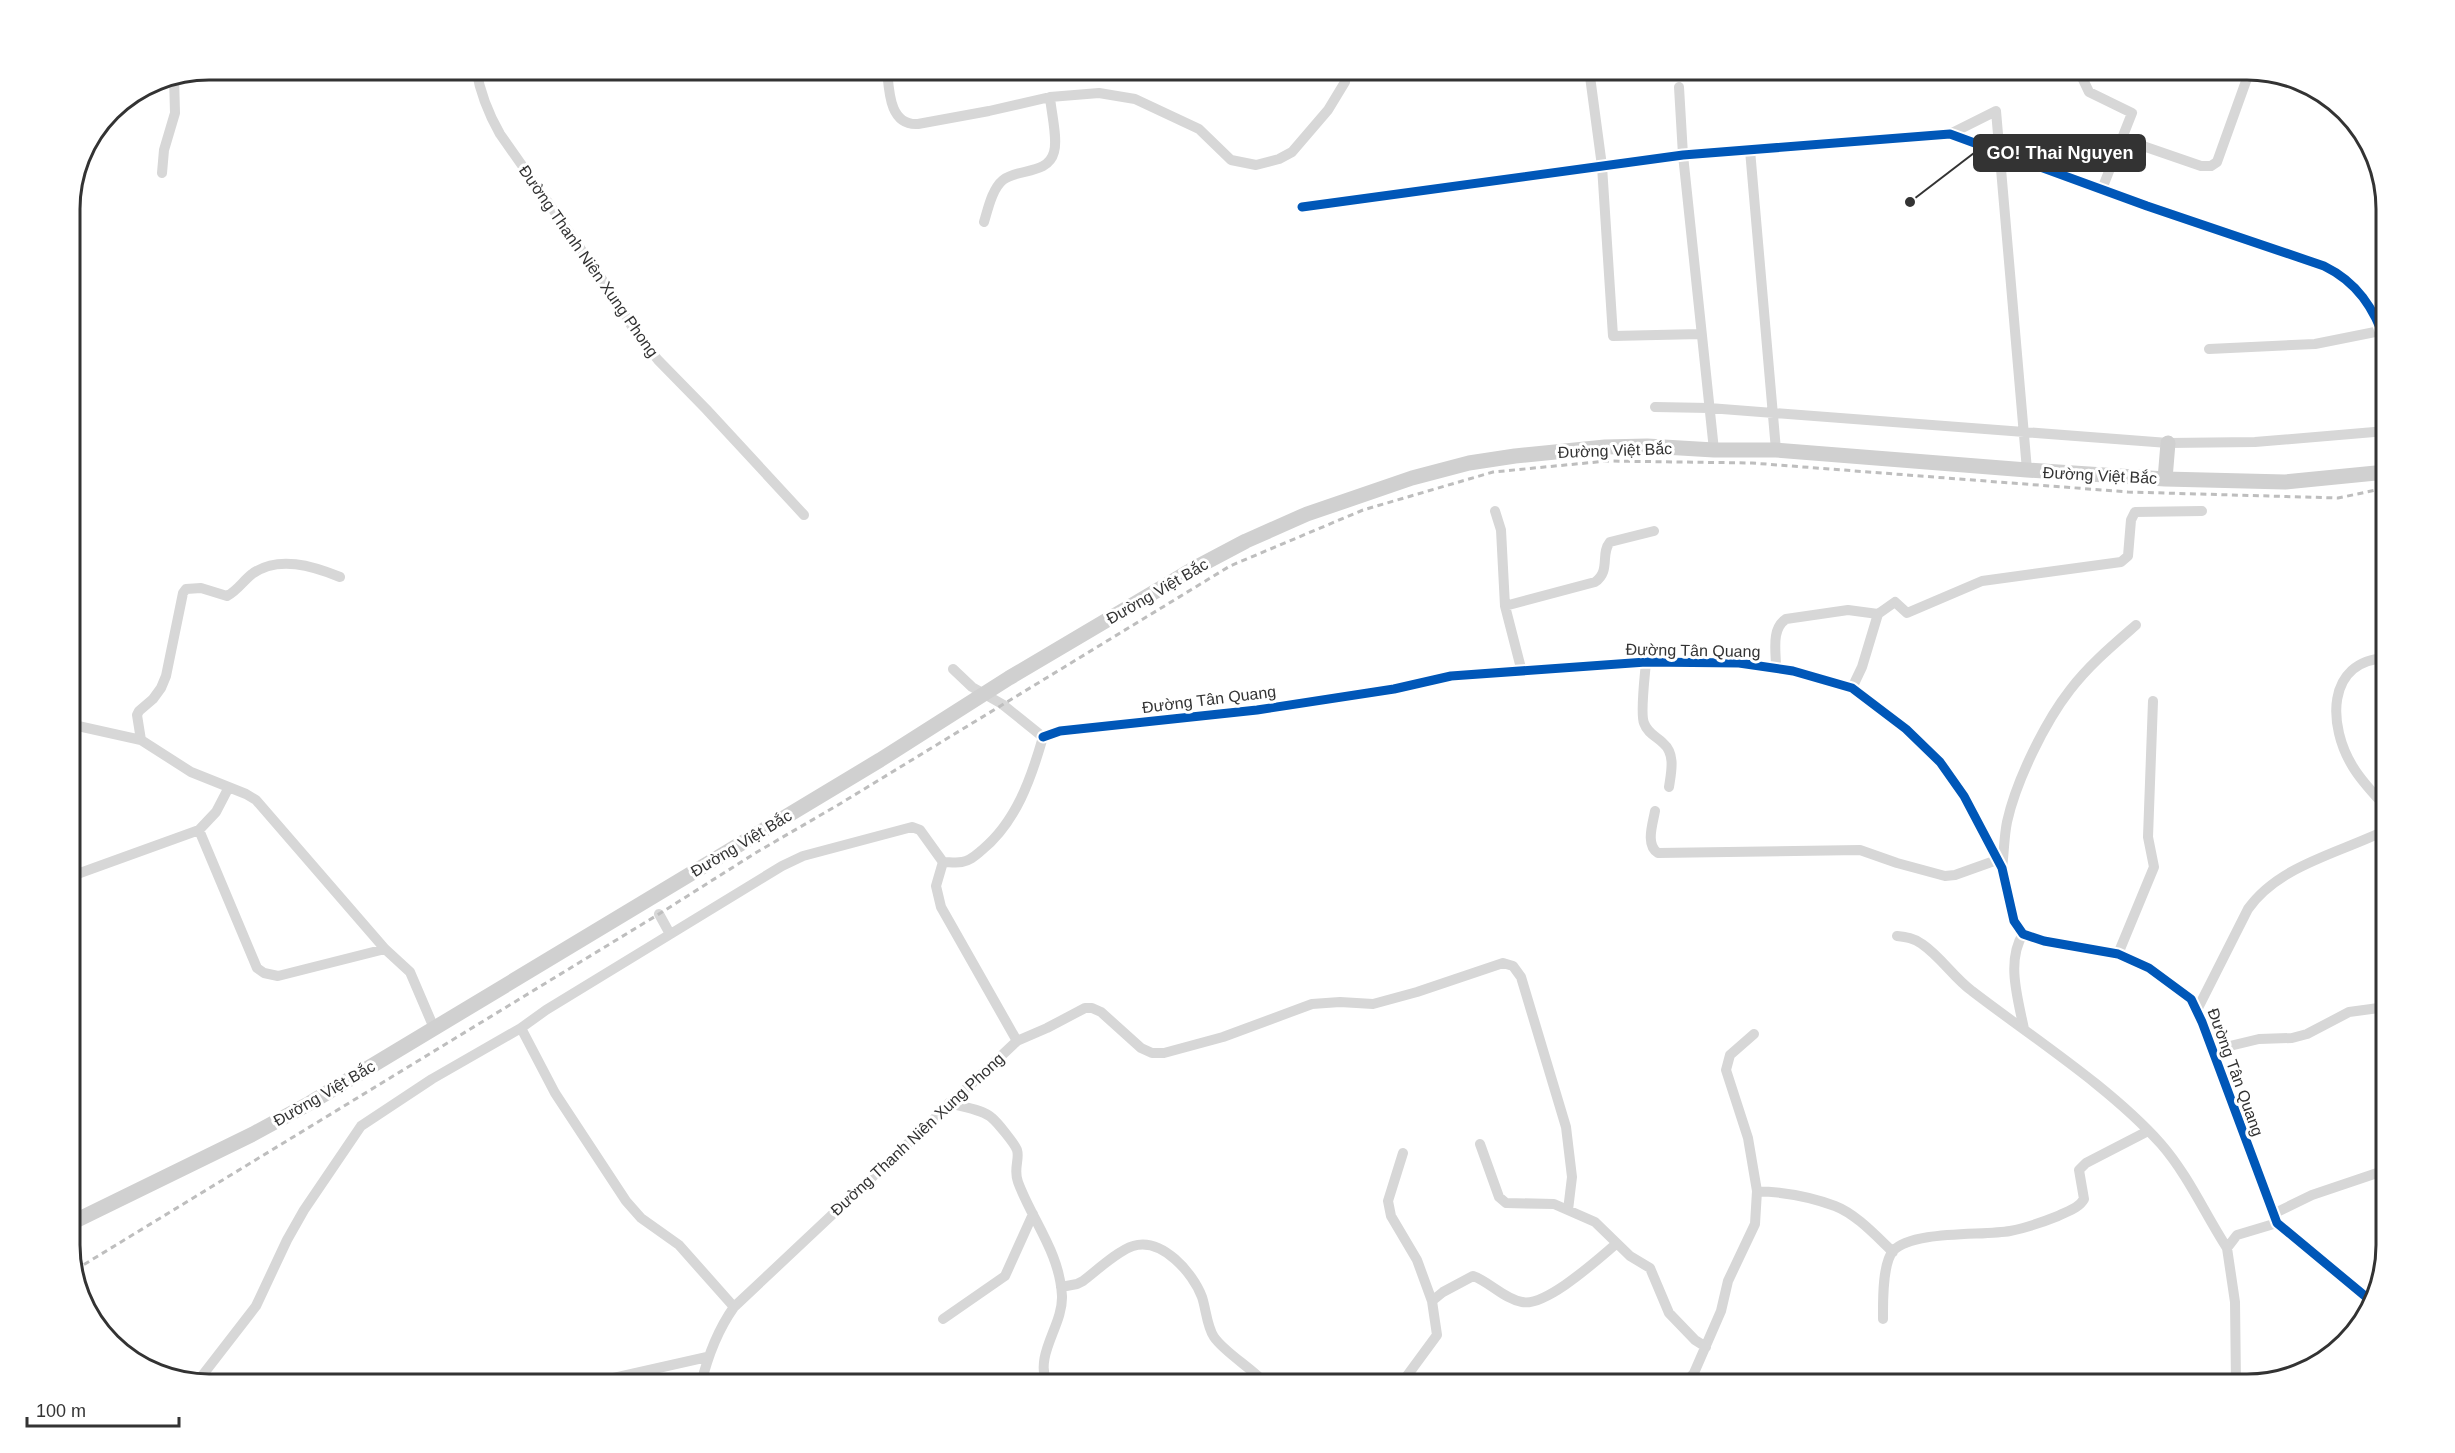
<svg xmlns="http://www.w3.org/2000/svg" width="2455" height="1453" viewBox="0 0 2455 1453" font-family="Arial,sans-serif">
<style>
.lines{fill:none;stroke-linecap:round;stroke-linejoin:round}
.minor{stroke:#d7d7d7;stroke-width:10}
.secondary{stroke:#d0d0d0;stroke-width:15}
.rail{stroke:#bebebe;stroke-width:3;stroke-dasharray:6 4.5;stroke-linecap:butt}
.cycleway-casing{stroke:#fff;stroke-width:13}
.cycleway{stroke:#0057b8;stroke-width:9}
.labels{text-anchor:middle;stroke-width:6;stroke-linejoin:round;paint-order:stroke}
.street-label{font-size:16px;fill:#333;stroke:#fff}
.rim{fill:none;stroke:#333;stroke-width:3}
.leader{fill:none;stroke:#333;stroke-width:2}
.callout-dot{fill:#333;stroke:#fff;stroke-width:2}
.callout{fill:#333;stroke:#333;stroke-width:2}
.callout-label{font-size:18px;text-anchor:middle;font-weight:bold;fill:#fff}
</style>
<rect width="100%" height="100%" fill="#fff"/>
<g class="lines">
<path class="minor" d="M476,69C480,92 488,113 500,134L613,295L634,330L658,360L706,409L804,515
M887,69C889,90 889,126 918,124L989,111L1050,97L1099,93L1135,99L1199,129L1231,160L1256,165L1279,159L1292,152L1328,110L1345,82L1347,69
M1589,69L1602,166L1613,336L1700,334
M2078,69L2089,92L2132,113L2102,189
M1679,87L1683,155L1714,450
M1950,134L1996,111L2027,470
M2143,146L2201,166H2211L2217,162L2250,70
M1750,150L1776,450
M162,173L164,150L175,113L174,76
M1302,207L1683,155L1950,134L2147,206L2324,266C2357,282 2374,308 2386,343
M984,222C988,209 992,189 1003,180C1018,168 1048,175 1054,152C1058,139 1051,111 1050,97
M2209,349L2315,344L2385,330
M1655,407L1709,408L2168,443L2255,442L2386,431
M1495,511L1501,530L1505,606L1522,672
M1505,606L1595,582C1611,571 1600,554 1610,542L1654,531
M2386,658C2325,661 2328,727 2353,767C2362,782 2374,794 2386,807
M1646,662C1645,675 1640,714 1644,723C1648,734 1656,736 1663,743C1676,754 1671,773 1669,787
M1776,667C1776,651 1771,629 1786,619L1848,610L1878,614L1895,602L1907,613L1982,581L2121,562L2128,556L2131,520L2135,512L2202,511
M953,669L972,687L1002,704L1043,737
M1852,688L1862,667L1878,614
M69,724L141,740L191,772L246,794L256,800L385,949L410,972L434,1028
M1043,737L1060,731L1257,710L1394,689L1451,676L1646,662L1739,663L1793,671L1852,688L1906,729L1940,762L1964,796L2002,868L2014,921L2023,934L2044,941L2118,954L2149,968L2191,999L2202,1022L2277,1223L2371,1301
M141,740L137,715L139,711L153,699L161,688L166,676L183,593L186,589L201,588L227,596C237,591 243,581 252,574C278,555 313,566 340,577
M1655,811C1653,823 1645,845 1658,853L1860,850L1897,863L1945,876L1955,875L1997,860
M199,830L257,968L264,973L278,976L385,949
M2002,868C2004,853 2004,837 2007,822C2016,781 2045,722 2070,690C2089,665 2113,645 2136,625
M69,877L199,830L216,812L229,787
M659,914L670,934
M2023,934C2006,961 2018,999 2024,1029
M1897,936C1906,937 1914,938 1922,944C1941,957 1954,978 1972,991C2033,1038 2110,1087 2161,1144C2188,1175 2205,1214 2227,1248
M2118,954L2154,867L2148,837L2153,701
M2197,1010L2248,909C2279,865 2340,853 2386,830
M521,1028L555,1093L626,1201L641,1218L679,1245L734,1307
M1017,1041L1047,1028L1085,1008H1092L1101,1012L1141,1048L1152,1053H1164L1223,1037L1312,1004L1340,1002L1373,1004L1417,992L1503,963L1513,966L1521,977L1566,1127L1572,1177L1568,1210
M2213,1050L2259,1039L2292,1038L2307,1034L2349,1012L2386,1007
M949,1103C962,1107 982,1109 992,1118C997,1122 1015,1144 1017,1150C1020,1159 1013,1169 1018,1182C1032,1220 1060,1253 1062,1296C1063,1326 1034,1354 1047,1384
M1480,1144L1499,1197L1506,1203L1554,1204L1595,1222L1630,1256L1650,1268L1669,1313L1695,1340L1706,1347
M1757,1191C1782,1192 1811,1197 1835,1206C1856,1214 1876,1236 1893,1252
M2273,1214L2312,1195L2386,1170
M1061,1287L1077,1284L1083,1281C1096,1271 1119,1250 1133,1246C1162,1237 1193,1273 1202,1297C1206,1309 1207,1327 1214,1337C1225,1353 1252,1368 1266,1384
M1432,1301L1443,1292L1473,1276C1490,1282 1504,1299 1522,1302C1546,1307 1598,1259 1616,1244
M943,1319L1005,1276L1033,1214
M1883,1319C1883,1303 1882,1264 1893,1251C1912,1230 1983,1236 2010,1231C2026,1228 2043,1222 2058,1216C2068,1211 2079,1208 2084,1199L2079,1170L2086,1163L2148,1131
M198,1381L256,1306L287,1240L304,1210L361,1126L432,1079L521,1028L546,1010L782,866L803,856L912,827L920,830L943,862
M587,1384L707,1357
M701,1384C708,1355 717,1331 734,1307L1017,1041L941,907L936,886L943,862C949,862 956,863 962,862C970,861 976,855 982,850C1016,822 1031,779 1043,737
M1003,1384L1045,1378
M1401,1384L1437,1335L1432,1301L1417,1260L1391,1216L1388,1201L1403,1153
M1684,1384L1694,1373L1721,1311L1728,1281L1755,1224L1757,1191L1748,1138L1726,1070L1730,1055L1754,1034
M2236,1384L2235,1302L2227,1248L2237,1235L2277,1223"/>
<path class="secondary" d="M2165,479L2168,443
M69,1224L253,1134L310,1103L880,760L1009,678L1195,568L1246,541L1307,514L1412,478L1469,463L1515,456L1605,447L1647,446L1714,450H1776L2027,470L2165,479L2285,482L2386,472"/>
<path class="rail" d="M75,1270L659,914L757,852L838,805L1230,566L1363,510L1493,472L1607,461L1752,463L2128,492L2338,498L2386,488"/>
<defs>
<path id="cycleway" d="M1302,207L1683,155L1950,134L2147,206L2324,266C2357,282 2374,308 2386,343
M1043,737L1060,731L1257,710L1394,689L1451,676L1646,662L1739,663L1793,671L1852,688L1906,729L1940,762L1964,796L2002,868L2014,921L2023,934L2044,941L2118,954L2149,968L2191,999L2202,1022L2277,1223L2371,1301"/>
</defs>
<use href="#cycleway" class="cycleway-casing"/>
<use href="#cycleway" class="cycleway"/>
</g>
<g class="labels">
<g class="street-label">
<text transform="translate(589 261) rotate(55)" y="6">Đường Thanh Niên Xung Phong</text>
<text transform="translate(1615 450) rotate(-2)" y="6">Đường Việt Bắc</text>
<text transform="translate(2100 475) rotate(3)" y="6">Đường Việt Bắc</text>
<text transform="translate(1157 591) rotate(-30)" y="6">Đường Việt Bắc</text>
<text transform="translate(1693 650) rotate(1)" y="6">Đường Tân Quang</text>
<text transform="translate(1209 699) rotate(-7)" y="6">Đường Tân Quang</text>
<text transform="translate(741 843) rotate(-31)" y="6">Đường Việt Bắc</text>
<text transform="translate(2236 1072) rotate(70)" y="6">Đường Tân Quang</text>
<text transform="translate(324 1093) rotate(-30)" y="6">Đường Việt Bắc</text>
<text transform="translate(917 1134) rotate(-43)" y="6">Đường Thanh Niên Xung Phong</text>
</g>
</g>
<path d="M0 0H2455V1453H0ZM209 80H2247A129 129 0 0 1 2376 209V1245A129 129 0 0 1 2247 1374H209A129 129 0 0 1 80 1245V209A129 129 0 0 1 209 80Z" fill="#fff" fill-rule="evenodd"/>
<path class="rim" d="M209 80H2247A129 129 0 0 1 2376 209V1245A129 129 0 0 1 2247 1374H209A129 129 0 0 1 80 1245V209A129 129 0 0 1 209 80Z"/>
<path class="leader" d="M1910 202L1974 153"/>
<circle class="callout-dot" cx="1910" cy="202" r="6"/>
<rect class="callout" x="1974" y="135" width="171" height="36" rx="6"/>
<g class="callout-label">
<text x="2060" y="159">GO! Thai Nguyen</text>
</g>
<path d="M27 1417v9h152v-9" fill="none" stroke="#333333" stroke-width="3"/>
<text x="36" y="1417" font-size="18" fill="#333333" stroke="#ffffff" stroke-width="4.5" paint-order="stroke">100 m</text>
</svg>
